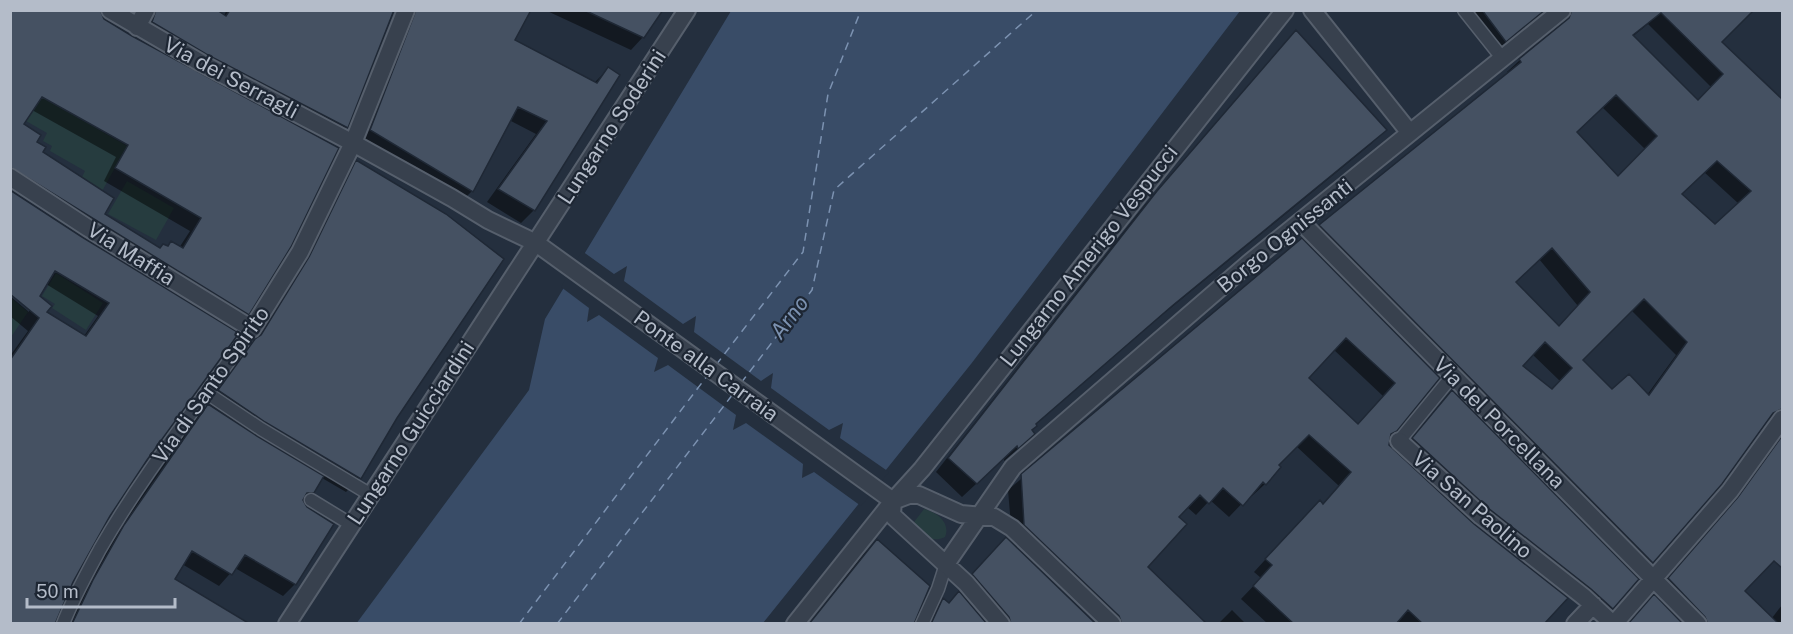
<svg xmlns="http://www.w3.org/2000/svg" width="1793" height="634" viewBox="0 0 1793 634" font-family="'Public Sans',sans-serif">
<style>
.green{fill:#263c3f}
.water{fill:#394c67}
.pier{fill:#242f3e}
.shadow{fill:#0007;fill-rule:evenodd}
.lines{fill:none;stroke-linecap:round;stroke-linejoin:round}
.ferry{stroke:#7c92b1;stroke-width:1.5;stroke-dasharray:8 6;stroke-linecap:butt}
.building{fill:#455162;stroke:#1f2835;stroke-width:1.5;fill-rule:evenodd}
.pedestrian-casing{stroke:#565f6c;stroke-width:15}
.minor-casing{stroke:#565f6c;stroke-width:20}
.pedestrian{stroke:#38414e;stroke-width:12}
.minor{stroke:#38414e;stroke-width:16}
.labels{text-anchor:middle;stroke-width:4.5;stroke-linejoin:round;paint-order:stroke}
.street-label{font-size:21px;fill:#b4bcc9;stroke:#1d2633}
.water-label{font-size:22px;font-style:italic;fill:#7c92b1;stroke:#1d2633}
</style>
<rect width="100%" height="100%" fill="#242f3e"/>
<path class="green" d="M16,88L39,102L42,97L143,155L116,166L101,193L80,181L85,171L50,151L52,146L43,141L47,133L19,117Z
M127,181L174,208L156,240L108,214Z
M56,273L103,303L86,330L52,308L55,304L42,296Z
M11,298L28,312L11,337Z
M924,509C937,512 951,523 945,537C931,544 922,534 914,522Z"/>
<path class="water" d="M731,11H1240L971,364L763,623L356,624L529,390L545,319Z"/>
<path class="pier" d="M582,251L614,274L627,266L624,281L683,324L696,316L694,332L761,381L773,373L771,388L829,430L843,423L840,438L889,472L861,506L814,472L802,478L803,464L746,423L733,430L736,415L668,365L654,372L658,358L599,315L587,322L589,308L561,287Z"/>
<path class="shadow" d="M10,10H214L223,17L227,10H529L513,40L594,83L608,69L618,76L534,210L521,223L487,202L536,134L509,120L472,191L460,203L358,142L398,12H392L346,127L334,140L140,34L138,12L130,13L120,23L98,11L100,17L131,37L247,314L235,326L10,185ZM32,110L116,157L104,181L190,231L179,248L159,250L103,215L41,153L22,124Z
M545,10H635L643,37L631,50Z
M1459,10H1545L1492,54Z
M1592,10H1752L1720,42L1782,100V520L1779,524L1782,528V552L1743,591L1772,618L1782,605V624H1688L1656,592L1726,512L1778,439L1781,433L1776,423L1769,420L1765,422L1721,484L1640,575L1307,238L1320,226L1509,74L1507,72L1520,60ZM1648,24L1711,87L1698,101L1632,37ZM1602,107L1646,150L1617,178L1575,133ZM1704,172L1739,204L1715,226L1680,195ZM1539,259L1578,306L1558,327L1514,282ZM1631,310L1676,355L1647,395L1612,391L1581,360ZM1532,354L1561,382L1552,391L1521,366Z
M1296,32L1384,130L1371,144L1156,320L1034,425L1020,447L1004,461V458L962,497L936,472L1144,206Z
M357,162L396,418L359,478L346,492L322,478L313,492L302,502L295,584L283,596L235,568L219,586L182,564L173,580L247,624H67L81,594L112,539L196,418L208,406L205,405L242,355L250,346L296,273L343,176Z
M81,238L237,334L10,624V356L28,331L10,316V296L29,312V308L10,292ZM46,284L98,316L84,336L45,312L38,297Z
M1302,240L1438,378L1389,436L1387,444L1542,624H1397L1395,622L1394,624H1268L1241,599L1261,578L1254,572L1307,514L1322,505L1339,486L1296,446L1277,465L1265,484L1252,496L1251,494L1229,517L1210,500L1196,515L1187,507L1177,518L1146,567L1204,624H1101L1012,537L1008,490ZM1333,349L1384,397L1358,426L1306,378Z
M1452,392L1637,579L1605,616L1406,446Z
M877,541L913,624H809L864,553Z
M994,551L1094,624H991L961,588Z
M943,600L985,624H926L931,612Z
M1232,610L1246,624H1218Z"/>
<g class="lines">
<path class="ferry" d="M716,365L803,252L828,94L861,10
M741,383L812,290L834,190L1037,10
M519,624L707,376
M557,624L733,394"/>
</g>
<path class="building" d="M10,10H100L104,19L132,36L339,148L291,247L249,315L10,167ZM42,97L128,145L115,168L201,218L183,248L171,241L168,246L163,244L160,248L105,214L114,198L43,152L46,147L37,142L41,135L24,124Z
M156,10H217L226,16L230,10H394L348,128L206,54L152,22Z
M416,10H531L515,40L597,83L608,67L620,75L535,211L498,189L547,121L518,107L473,192L370,130Z
M584,10H663L644,38Z
M1482,10H1545L1506,42Z
M1572,10H1754L1722,42L1782,99V409L1773,413L1722,484L1653,563L1319,225L1521,62L1519,59L1569,18ZM1661,13L1723,74L1698,100L1633,35ZM1616,95L1657,136L1618,176L1577,132ZM1717,161L1751,191L1715,224L1682,194ZM1552,248L1590,292L1559,326L1516,282ZM1644,299L1687,342L1649,395L1629,374L1612,389L1583,360ZM1545,342L1572,368L1552,389L1523,366Z
M1296,30L1387,130L1172,306L1036,424L1037,426L1032,430L1035,434L1018,449L1017,446L977,484L948,458L1157,191Z
M356,160L446,214L504,259L397,418L361,479L265,422L218,390L255,339L261,335L309,257Z
M10,190L82,237L239,333L147,460L110,516L73,582L55,624H10V360L39,318L10,294ZM55,271L109,303L86,336L47,312L52,306L40,296Z
M1302,238L1440,378L1397,431L1391,434L1389,445L1474,524L1568,598L1544,624H1423L1408,610L1396,624H1294L1253,586L1272,565L1265,559L1320,500L1323,504L1351,472L1309,435L1279,465L1281,467L1266,485L1263,482L1243,506L1223,488L1209,504L1200,495L1179,517L1187,524L1148,567L1207,624H1122L1119,616L1024,525L1021,474ZM1346,338L1395,383L1358,424L1309,378Z
M1452,390L1639,579L1613,609L1591,589L1488,508L1412,438Z
M208,404L257,436L324,476L314,493H307L303,500L307,507L334,524L296,585L245,555L232,575L192,551L175,579L250,624H72L93,580L124,525Z
M1782,436V568L1774,561L1745,591L1779,624H1708L1705,617L1668,578L1738,497Z
M1006,537L1096,624H1011L1009,617L972,574Z
M877,539L930,586L914,624H809Z
M959,591L987,624H931L943,598L949,603Z
M1654,594L1683,624H1628Z"/>
<g class="lines">
<defs>
<path id="pedestrian" d="M1464,10L1503,59
M207,393L261,429L371,495
M1399,441L1453,375
M311,500L352,525
M63,624C73,598 87,573 100,549C144,472 201,402 252,329
M922,624L938,589L946,564"/>
<path id="minor" d="M110,10L201,63L353,143L452,198L488,220L536,243L893,501
M1312,10L1410,133
M137,27L146,10
M10,177L88,228L252,329L300,252L353,143L406,10
M1301,222L1698,624
M1399,441L1481,516L1584,597L1613,624
M893,501L922,469L1285,10
M893,501L892,514L894,517L966,583L1001,624
M946,564L1013,467L1249,263L1562,10
M287,624L687,10
M795,624L893,501L909,495H919L961,514L994,517L1012,528L1112,624
M1575,624L1593,605
M1614,624L1730,491L1782,419"/>
</defs>
<use href="#pedestrian" class="pedestrian-casing"/>
<use href="#minor" class="minor-casing"/>
<use href="#pedestrian" class="pedestrian"/>
<use href="#minor" class="minor"/>
</g>
<g class="labels">
<g class="street-label">
<text transform="translate(231 78) rotate(28)" y="7">Via dei Serragli</text>
<text transform="translate(612 127) rotate(-57)" y="7">Lungarno Soderini</text>
<text transform="translate(1285 236) rotate(-39)" y="7">Borgo Ognissanti</text>
<text transform="translate(131 254) rotate(32)" y="7">Via Maffia</text>
<text transform="translate(1089 256) rotate(-52)" y="7">Lungarno Amerigo Vespucci</text>
<text transform="translate(706 366) rotate(36)" y="7">Ponte alla Carraia</text>
<text transform="translate(211 385) rotate(-55)" y="7">Via di Santo Spirito</text>
<text transform="translate(1499 423) rotate(45)" y="7">Via del Porcellana</text>
<text transform="translate(411 433) rotate(-57)" y="7">Lungarno Guicciardini</text>
<text transform="translate(1472 505) rotate(41)" y="7">Via San Paolino</text>
</g>
<g class="water-label">
<text transform="translate(789 317) rotate(-53)" y="8">Arno</text>
</g>
</g>
<rect width="1793" height="634" fill="none" stroke="#b4bcc9" stroke-width="24"/>
<path d="M27 598v9h148v-9" fill="none" stroke="#b4bcc9" stroke-width="3"/>
<text x="36" y="598" font-size="18" fill="#b4bcc9" stroke="#1d2633" stroke-width="4.5" paint-order="stroke">50 m</text>
</svg>
